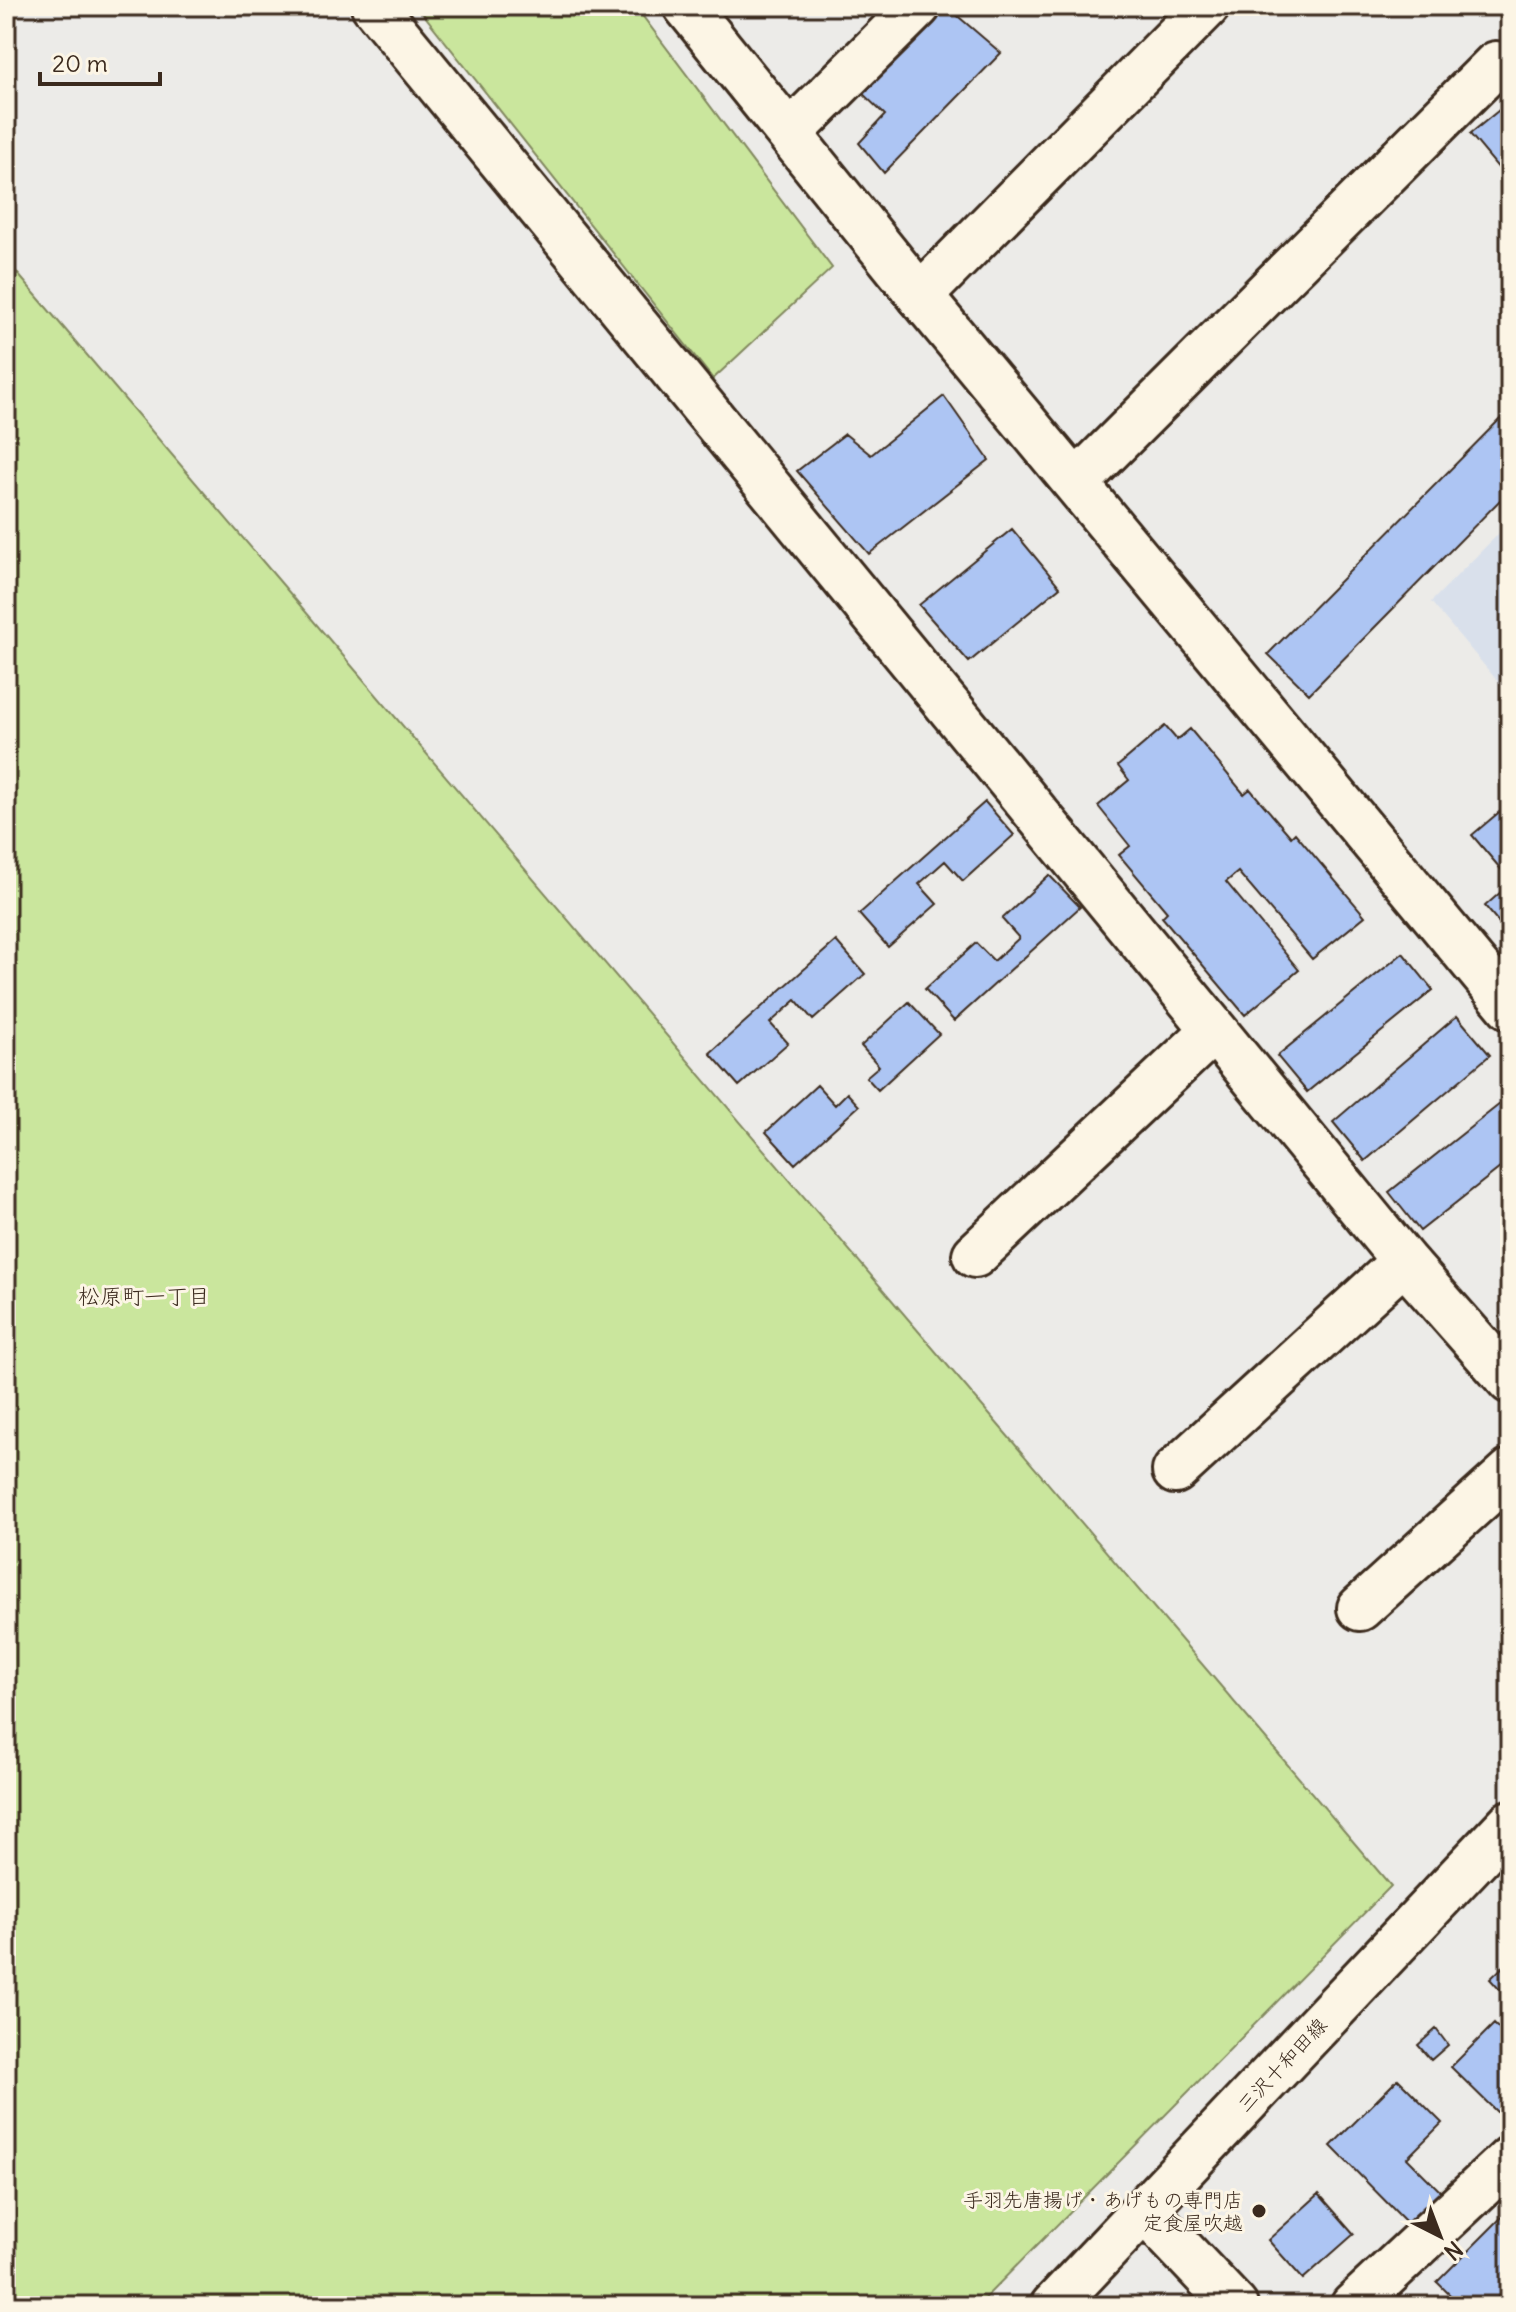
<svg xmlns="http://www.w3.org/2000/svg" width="1516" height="2312" viewBox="0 0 1516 2312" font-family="Delius,'Klee One',sans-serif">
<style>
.built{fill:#d9e0eb}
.green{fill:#cae69d;stroke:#82885e;stroke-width:2}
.building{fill:#adc5f3;stroke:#3b2a1e;stroke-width:2}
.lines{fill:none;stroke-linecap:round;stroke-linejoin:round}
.street-casing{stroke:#3b2a1e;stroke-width:50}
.secondary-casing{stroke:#3b2a1e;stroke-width:50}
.primary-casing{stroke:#3b2a1e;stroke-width:50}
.street{stroke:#fcf5e5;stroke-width:44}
.secondary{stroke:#fcf5e5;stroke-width:44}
.primary{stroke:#fcf5e5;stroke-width:44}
.poi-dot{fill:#3b2a1e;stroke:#fcf5e5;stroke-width:3}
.labels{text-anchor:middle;stroke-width:6;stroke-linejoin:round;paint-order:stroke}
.street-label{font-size:20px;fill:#3b2a1e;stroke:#fcf5e5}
.poi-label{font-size:20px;fill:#3b2a1e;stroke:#fcf5e5;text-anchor:end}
.neighbourhood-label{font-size:22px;fill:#3b2a1e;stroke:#fcf5e5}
</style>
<rect width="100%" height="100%" fill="#ecebe8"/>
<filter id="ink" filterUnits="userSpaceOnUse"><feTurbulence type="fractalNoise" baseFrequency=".0125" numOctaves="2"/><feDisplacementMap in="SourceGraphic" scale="16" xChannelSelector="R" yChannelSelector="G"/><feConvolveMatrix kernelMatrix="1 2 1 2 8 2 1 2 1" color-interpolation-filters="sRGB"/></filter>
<g filter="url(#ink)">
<path class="built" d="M1510,522V696L1431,602Z"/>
<path class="green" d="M417,6H635L832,268L713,379Z
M6,260L1391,1886L977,2306H6Z"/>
<path class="building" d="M936,6H946L1001,53L884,173L859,143L885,115L861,92Z
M1510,101V182L1470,134Z
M944,396L989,460L869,554L797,471L845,434L871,455Z
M1510,409V490L1309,694L1268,654Z
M1012,529L1060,587L969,662L919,605Z
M1165,726L1177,740L1190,729L1244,794L1250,789L1291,837L1295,833L1365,916L1312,959L1238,872L1226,882L1299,970L1245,1015L1162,917L1167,912L1119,855L1130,846L1098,806L1129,780L1118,766Z
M985,802L1014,835L963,881L945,861L919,884L937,904L888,947L859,914Z
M1510,803V870L1505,874L1472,835Z
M1049,875L1080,907L954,1021L925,989L976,943L994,961L1019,938L1002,919Z
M1510,884V936L1485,906Z
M836,941L865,974L813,1020L796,1000L770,1023L788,1043L739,1086L710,1053Z
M1403,953L1433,990L1307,1092L1277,1056Z
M909,1002L939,1034L878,1090L866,1077L879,1066L861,1046Z
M1457,1016L1490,1055L1365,1161L1333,1122Z
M817,1085L835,1105L847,1093L859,1106L795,1164L766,1132Z
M1510,1096V1160L1420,1231L1389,1192Z
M1508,1962L1510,1981L1500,1990L1490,1979Z
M1494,2024L1510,2040V2101L1498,2113L1451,2067Z
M1436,2029L1448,2045L1431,2060L1418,2045Z
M1398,2079L1442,2123L1407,2158L1448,2199L1416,2232L1331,2146Z
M1319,2194L1354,2234L1303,2279L1268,2240Z
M1510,2209V2286L1489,2306H1461L1437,2282Z"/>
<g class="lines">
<defs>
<path id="street" d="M374,6L1404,1261L1510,1381
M790,133L918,6
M920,296L1207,6
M1076,483L1496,64
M975,1255L1214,1030
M1175,1471L1404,1261
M1360,1608L1510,1472
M1145,2211L1235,2306
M1353,2306L1510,2159"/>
<path id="secondary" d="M686,6L920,296L1510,1007"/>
<path id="primary" d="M1053,2306L1510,1823"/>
</defs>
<use href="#street" class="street-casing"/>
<use href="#secondary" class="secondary-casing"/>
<use href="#primary" class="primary-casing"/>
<use href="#street" class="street"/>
<use href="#secondary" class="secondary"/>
<use href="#primary" class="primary"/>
</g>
</g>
<circle class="poi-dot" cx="1259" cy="2211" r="8"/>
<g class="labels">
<g class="street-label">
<text transform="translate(1282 2065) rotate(-47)" y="7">三沢十和田線</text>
</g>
<g class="poi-label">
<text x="1243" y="2207">手羽先唐揚げ・あげもの専門店<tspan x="1243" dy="23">定食屋吹越</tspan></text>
</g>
<g class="neighbourhood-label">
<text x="144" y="1304">松原町一丁目</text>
</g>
</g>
<rect width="1516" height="2312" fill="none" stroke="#fcf5e5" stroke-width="32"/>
<rect x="16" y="16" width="1484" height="2280" fill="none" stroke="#3b2a1e" stroke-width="3" filter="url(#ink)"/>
<g transform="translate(1440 2236) rotate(138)" stroke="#fcf5e5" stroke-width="6" paint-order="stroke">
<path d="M0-6L14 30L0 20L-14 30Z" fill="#3b2a1e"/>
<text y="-12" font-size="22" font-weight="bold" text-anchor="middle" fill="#3b2a1e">N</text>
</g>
<path d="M40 72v12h120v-12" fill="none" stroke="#3b2a1e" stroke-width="4"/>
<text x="52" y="72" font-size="24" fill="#3b2a1e" stroke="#fcf5e5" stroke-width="6" paint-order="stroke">20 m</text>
</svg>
